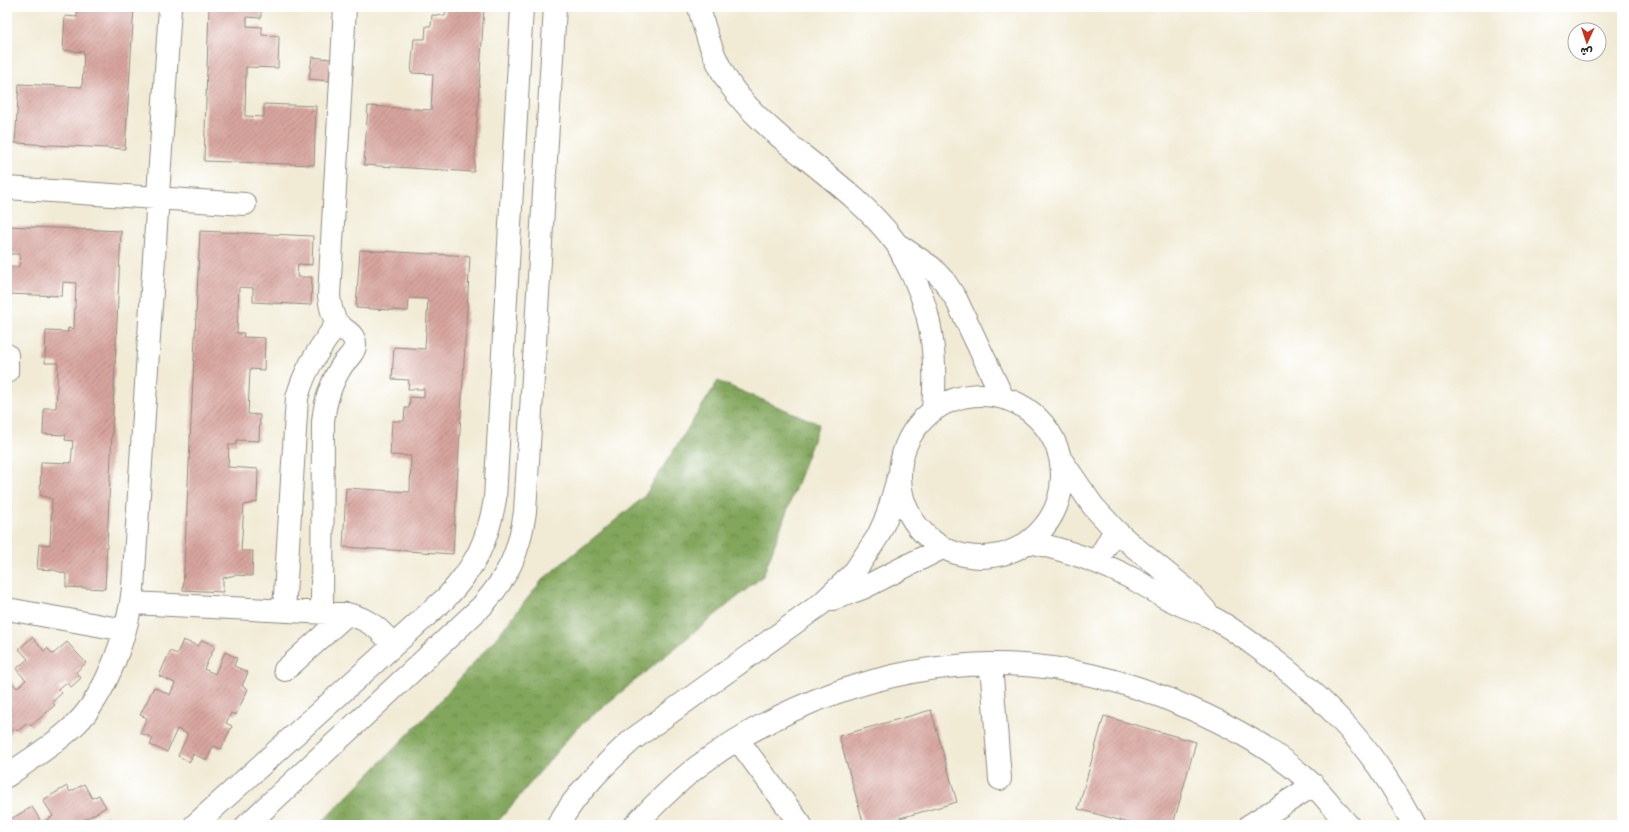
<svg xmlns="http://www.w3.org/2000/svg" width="1629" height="832" viewBox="0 0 1629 832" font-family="Delius,'Playpen Sans Arabic',sans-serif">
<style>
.forest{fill:url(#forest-crowns);stroke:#566844}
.building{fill:url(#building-hatch)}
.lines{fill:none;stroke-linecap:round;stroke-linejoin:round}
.minor-casing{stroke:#8e8b80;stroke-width:24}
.minor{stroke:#fff;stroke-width:22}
</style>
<defs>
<pattern id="forest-crowns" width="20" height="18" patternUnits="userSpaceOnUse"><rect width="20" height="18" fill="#82a65c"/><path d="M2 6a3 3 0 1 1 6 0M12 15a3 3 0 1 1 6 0" fill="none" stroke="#6b874c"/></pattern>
<pattern id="building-hatch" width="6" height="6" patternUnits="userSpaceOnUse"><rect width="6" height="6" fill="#d8a49e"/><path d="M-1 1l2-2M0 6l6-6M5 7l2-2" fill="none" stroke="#af8681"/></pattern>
</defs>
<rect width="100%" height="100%" fill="#fff"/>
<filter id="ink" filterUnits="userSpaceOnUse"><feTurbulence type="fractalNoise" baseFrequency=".025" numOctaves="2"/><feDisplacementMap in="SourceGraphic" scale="8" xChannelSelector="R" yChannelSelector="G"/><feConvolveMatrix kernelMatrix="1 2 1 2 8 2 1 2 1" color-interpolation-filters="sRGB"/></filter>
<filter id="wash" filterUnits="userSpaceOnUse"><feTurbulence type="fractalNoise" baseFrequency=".012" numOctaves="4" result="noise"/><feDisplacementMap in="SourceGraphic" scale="16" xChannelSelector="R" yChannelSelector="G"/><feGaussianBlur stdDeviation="0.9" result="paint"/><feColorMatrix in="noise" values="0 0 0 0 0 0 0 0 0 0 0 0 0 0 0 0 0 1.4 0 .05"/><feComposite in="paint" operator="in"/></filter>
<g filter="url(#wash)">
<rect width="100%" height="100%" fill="#f1ebd5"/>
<path class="forest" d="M718,381L819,424L763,576L576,729L495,825H319L430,712L495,639L543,579L644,497Z"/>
<g id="blocks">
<path class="building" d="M77,7H134L125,149L15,143L19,84L82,87L84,52L63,50L65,16L77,17Z
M209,7H261V18L247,17V26L262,27V35L279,36L278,68L246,67L245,116L264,117V104L316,106L314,165L204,161Z
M446,7H484L474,172L364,165L368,106L431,110L433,74L411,73L414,39H425L426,26H431L432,15L445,16Z
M312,57L331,59L329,81L309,79Z
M8,226L121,231L105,589L66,587V574L54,570L37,569L39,544L50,545L52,499L40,495L41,462L71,463L73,441L65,440L66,435L43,434L44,408H56L58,363H45L46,331L68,332V328L74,329L76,283L63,282L62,296L7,294V267H19L20,254H7Z
M200,231L313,236L312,265L298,264L297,277H312L311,305L253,302V288L239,287L237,333H244L243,337L265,338L264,370L250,369L248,414L260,415L259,441L237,440L236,445H229L228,467L258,469L257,502L244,505L241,551H253L252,576L235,575L223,578V592L183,590Z
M360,250L470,256L453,554L343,547L346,488L410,492L411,456L390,455L392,421H404L405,408H409L410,397L424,398V389H408L409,380L392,379L394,347L425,349L428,299L409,298L408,311L356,308Z
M32,637L44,651L47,648L53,654L67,642L86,663L76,672L81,678L71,687L66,683L58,689L62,693L52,702L55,705L31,726L28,723L17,731L15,728L7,735V679L8,678L17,688L26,680L16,669L28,659L19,649Z
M183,640L198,646L202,640L215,646L204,669L215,674L225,652L237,658L234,666L248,672L242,686L248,689L236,715L231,713L226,723L232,726L221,749L213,746L207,760L193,754L190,762L178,756L188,734L177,729L167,752L150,745L153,738L140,733L147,718L140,715L154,687L170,695L175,683L159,676L170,651L177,654Z
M931,710L957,802L875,825H864L839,736Z
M1104,716L1196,742L1173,825H1137L1078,809Z
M84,784L92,798L99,795L106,807L84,820L87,825H7V821L32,807L42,823L53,816L43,800L67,786L70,792Z
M111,818L115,825H100Z"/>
</g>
</g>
<g filter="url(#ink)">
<use href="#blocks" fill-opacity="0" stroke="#8e8b80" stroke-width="1"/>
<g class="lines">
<defs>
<path id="minor" d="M699,7C705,32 713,57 727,80C743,105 765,124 787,143C825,174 867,204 896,243C900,249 903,256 906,262C933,310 937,357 933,410
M7,188L245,204
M900,246L931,267L945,282L956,299L1003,398
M7,355V372
M900 476a81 81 0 1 1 162 0a81 81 0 1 1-162 0Z
M1062,461L1093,506L1115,530L1133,546L1185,588L1207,612
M1030,542C1066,550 1101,562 1135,580C1148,587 1161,596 1175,602C1186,608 1199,611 1211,617C1229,626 1246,639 1262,651C1328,699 1376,752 1414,825
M1097,562L1115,530
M833,599L863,588L942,548
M132,603L347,614C368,619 381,629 393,646
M7,609L125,630
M284,611L297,398C305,367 320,349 337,323
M322,612L323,422C325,401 331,382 343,364C348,358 356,351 355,343C354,333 343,330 337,323C332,315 330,305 329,296L345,7
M991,664L1000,779
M285,670L347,614
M738,740L801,825
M7,776C30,759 56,744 76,724C107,694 129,630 133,588L170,7
M195,825L446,598C475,567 488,541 495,499L522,7
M247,825L482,606C509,575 519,553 525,512L555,7
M558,825C577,792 603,766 632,740L821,604L853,574L878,536L887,516L898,478
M635,825C655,804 675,784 697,767C781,704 886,666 990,664C1057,663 1126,680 1187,707C1230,725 1278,752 1313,785C1326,797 1336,812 1348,825
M1250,825L1314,785"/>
</defs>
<use href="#minor" class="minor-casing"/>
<use href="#minor" class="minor"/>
</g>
</g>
<rect width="1629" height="832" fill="none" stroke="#fff" stroke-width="24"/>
<g transform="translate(1587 42) rotate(183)"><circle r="19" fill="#ffffff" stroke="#aaaaaa"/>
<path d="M0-3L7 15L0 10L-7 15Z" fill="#c8321e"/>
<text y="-6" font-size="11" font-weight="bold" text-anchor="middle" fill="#2b2b2b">ش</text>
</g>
</svg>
